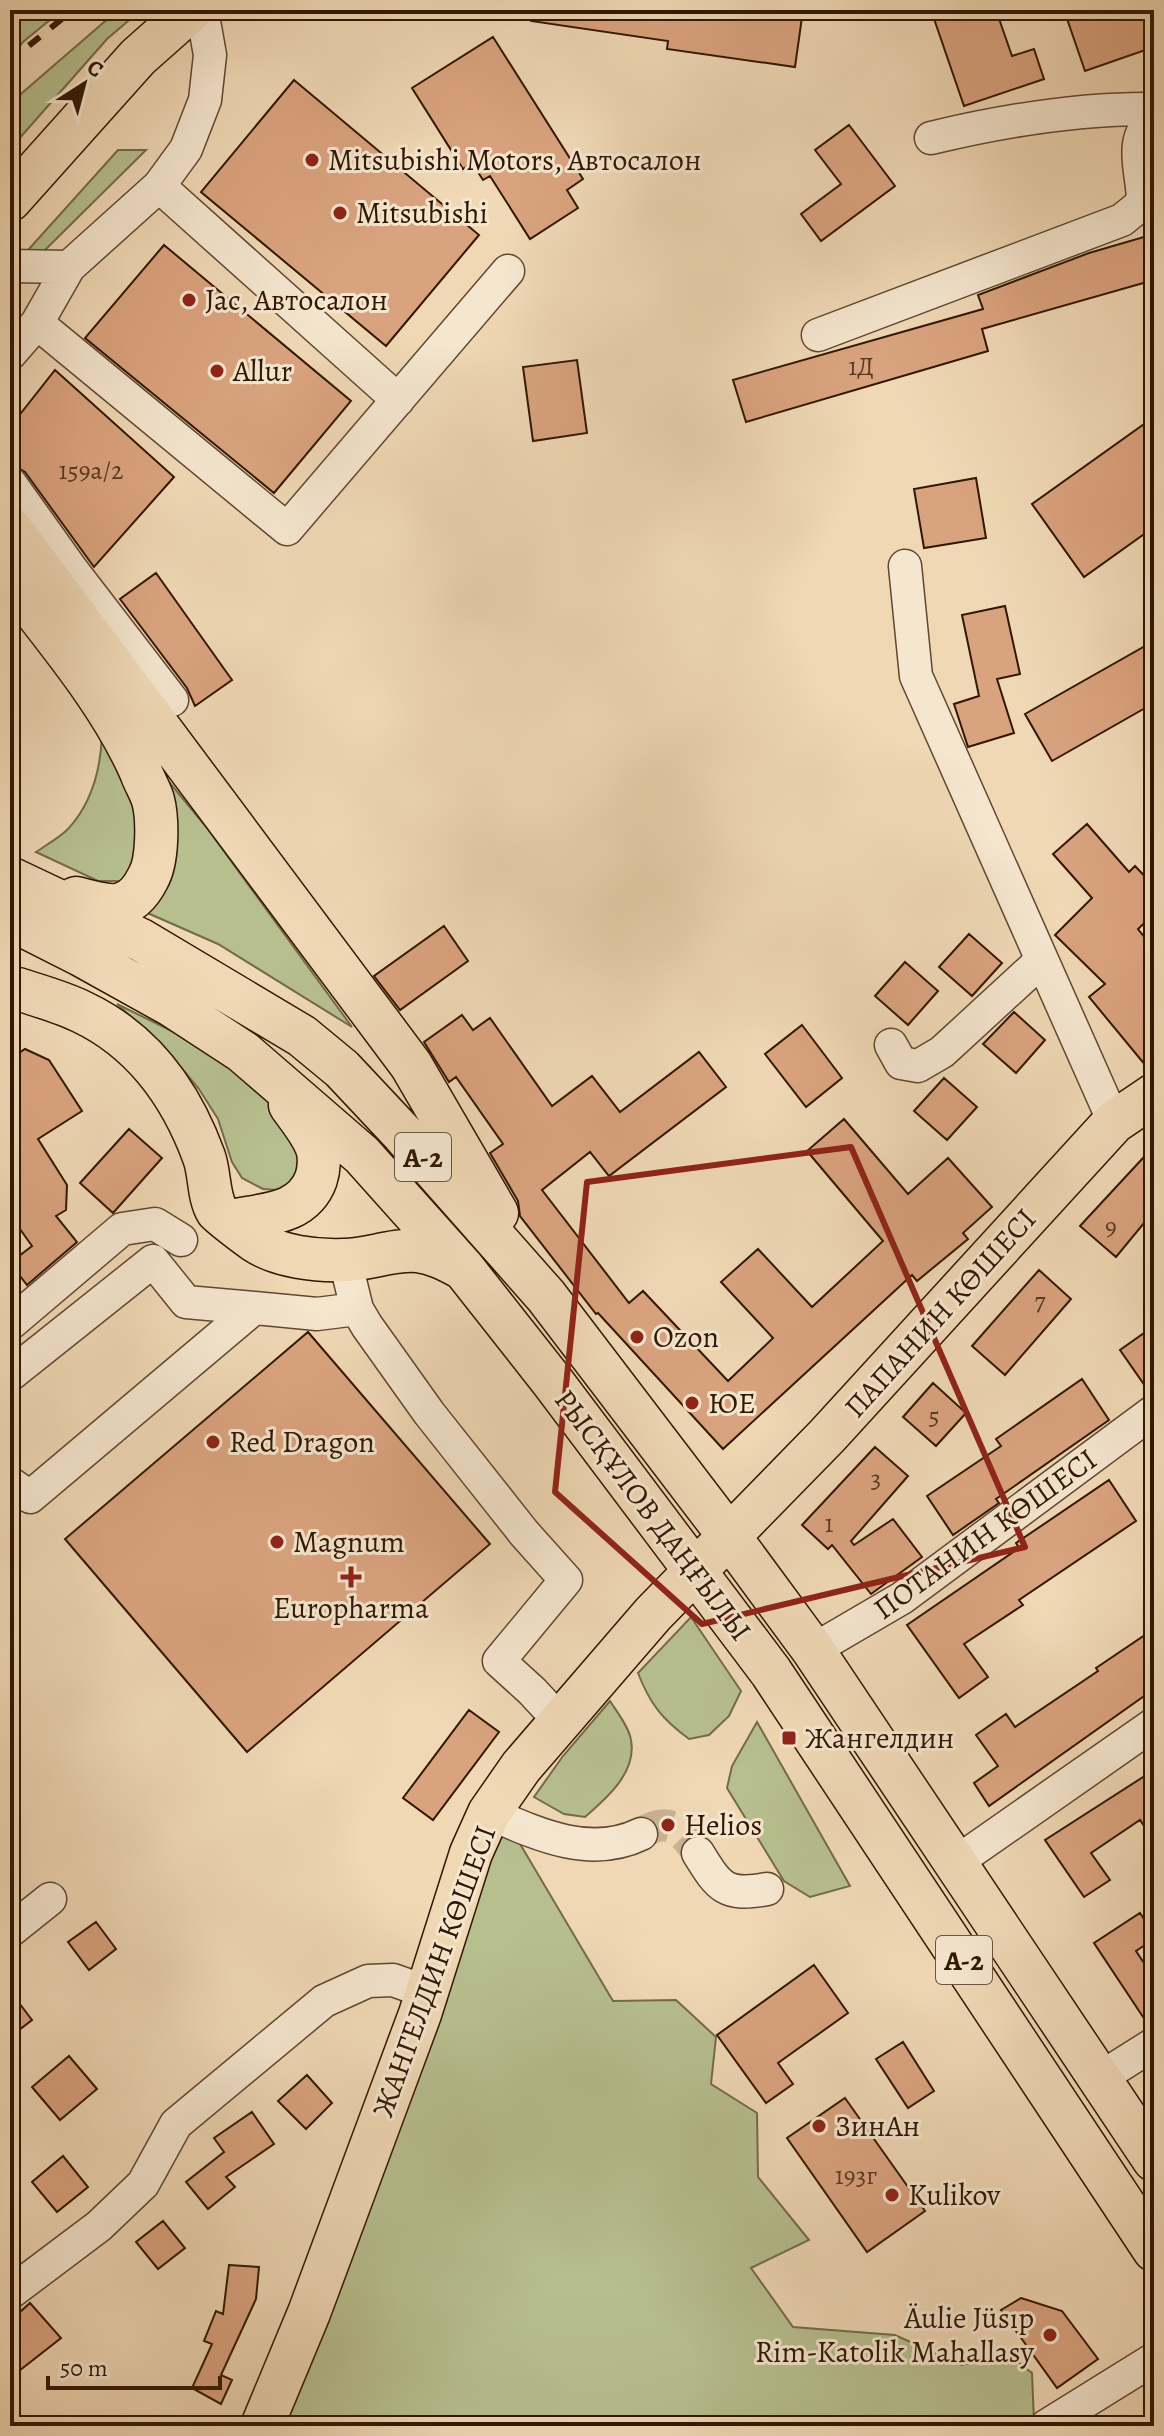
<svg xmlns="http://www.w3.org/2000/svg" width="1164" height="2436" viewBox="0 0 1164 2436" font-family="Alegreya,serif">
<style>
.green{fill:#b7bf8f;stroke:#746b49;stroke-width:2}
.building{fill:#daa37f;stroke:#311703;stroke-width:2}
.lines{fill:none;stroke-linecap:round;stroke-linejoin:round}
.minor-tunnel{stroke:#cab191;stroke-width:32;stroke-dasharray:32 16;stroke-linecap:butt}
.minor-casing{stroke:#614730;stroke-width:35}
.major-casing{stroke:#311703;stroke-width:45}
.minor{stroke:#f5e6cf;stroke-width:32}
.major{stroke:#f0d8b5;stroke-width:42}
.rail{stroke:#311703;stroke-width:6;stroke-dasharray:14 14;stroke-linecap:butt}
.marked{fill:none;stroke:#8f2418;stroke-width:6;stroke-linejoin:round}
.poi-dot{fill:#8f2418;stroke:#f5e6cf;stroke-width:3}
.labels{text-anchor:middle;stroke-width:6;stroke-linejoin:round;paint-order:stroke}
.number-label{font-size:26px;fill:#5b3a22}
.shield{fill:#f5e6cf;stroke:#6c5540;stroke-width:2}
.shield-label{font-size:28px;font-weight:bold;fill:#311703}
.poi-label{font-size:30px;fill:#311703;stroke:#f5e6cf;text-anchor:start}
.street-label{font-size:30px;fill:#311703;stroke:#f5e6cf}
</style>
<rect width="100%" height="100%" fill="#f0d8b5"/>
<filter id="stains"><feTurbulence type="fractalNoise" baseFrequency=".0025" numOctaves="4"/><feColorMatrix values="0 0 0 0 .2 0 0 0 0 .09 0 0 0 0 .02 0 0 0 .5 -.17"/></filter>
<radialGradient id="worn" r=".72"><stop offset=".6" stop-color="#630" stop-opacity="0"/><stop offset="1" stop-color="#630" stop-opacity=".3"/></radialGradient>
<path class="green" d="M10,10H62L23,42L10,58Z
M118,10H141L107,39L10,149V107L22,93Z
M118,150H146L45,250H28Z
M102,733L134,790L144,841L124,881H98L36,852C46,845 59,838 68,829C92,803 101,768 102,733Z
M153,769L170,783L207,828L352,1027L218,944L143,911Z
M117,1004L204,1047L258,1080L306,1169L287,1187L278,1190L263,1189L242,1178L232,1162L218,1119L199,1089L165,1048Z
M691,1617L741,1691L729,1716L709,1735L689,1739C662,1719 650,1704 638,1673Z
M610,1701C617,1712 629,1727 631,1740C637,1772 607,1798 585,1817L564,1814L534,1797L563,1756Z
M757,1722L850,1886L810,1897L784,1881L727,1788L732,1766Z
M510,1827L613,2001L676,2000L716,2037L711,2084L757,2113L758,2177L809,2240L751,2268L793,2327L895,2335L961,2365L1009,2355L1032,2373L1034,2422L1026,2426H277L478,1867Z"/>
<path class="building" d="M532,10H803L795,67L667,49L668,41L531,21Z
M931,10H996L1012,56L1034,49L1044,79L964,106Z
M1064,10H1154V47L1085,71Z
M493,37L583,179L567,190L578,208L530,239L490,176L483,180L472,163L463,169L412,88Z
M294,80L479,235L386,346L201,192Z
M849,125L895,186L821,241L801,214L841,184L815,150Z
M1154,234V280L982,329L988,351L746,422L733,380L983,309L978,295L1089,253Z
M164,245L351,401L274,493L85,338Z
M577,360L587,433L533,441L523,367Z
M55,370L174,477L94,567L25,472L10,463V427Z
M1154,417V527L1084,577L1032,504Z
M976,478L986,538L924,548L914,489Z
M156,573L232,680L195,706L187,688L120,599Z
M1005,606L1020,674L997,679L1014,733L968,747L954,704L979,696L962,615Z
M1154,641V703L1052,761L1025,714Z
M1087,824L1129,872L1135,866L1154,886V914L1138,929L1154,949V1071L1151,1072L1089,997L1105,984L1055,935L1092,898L1053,854Z
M444,926L468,961L400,1010L374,976Z
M969,934L1002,963L972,996L939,967Z
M905,962L938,991L908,1025L875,996Z
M1014,1012L1045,1040L1016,1073L983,1044Z
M462,1015L473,1030L490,1018L552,1106L592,1076L620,1112L699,1052L726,1087L609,1176L590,1152L542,1190L629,1303L643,1291L728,1381L773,1338L721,1282L758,1249L812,1307L883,1241L807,1151L844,1119L908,1194L948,1158L992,1207L963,1233L968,1239L917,1281L912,1275L723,1449L598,1313L596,1314L520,1216L518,1201L490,1153L503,1144L456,1077L449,1082L424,1042Z
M802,1025L842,1078L806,1107L765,1054Z
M25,1049L49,1060L82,1111L38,1139L67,1185L66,1210L56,1216L77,1242L27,1285L10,1263L32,1246L10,1215V1059Z
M944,1078L977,1107L947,1140L914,1111Z
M129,1129L162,1158L113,1213L80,1183Z
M1143,1158L1154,1168V1211L1116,1257L1080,1226Z
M1039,1270L1071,1299L1005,1375L972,1346Z
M1154,1326V1392L1150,1393L1120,1350Z
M308,1332L490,1544L247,1752L65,1539Z
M1082,1379L1109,1420L996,1499L999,1503L953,1535L927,1496L1001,1446L996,1439Z
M933,1383L966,1413L936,1446L903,1417Z
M875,1447L908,1476L851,1541L854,1545L893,1519L922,1557L871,1594L832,1545L828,1549L802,1525Z
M1109,1480L1136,1521L1019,1600L1023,1605L964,1644L988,1677L959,1698L907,1625L1019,1548L1016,1543Z
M1154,1629V1689L989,1806L974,1783L998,1766L976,1735L1006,1714L1015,1727L1098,1671L1096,1668Z
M469,1710L499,1732L433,1820L403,1798Z
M1154,1770V1841L1140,1820L1091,1853L1110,1880L1084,1897L1045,1840Z
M1140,1913L1154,1934V1939L1136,1951L1154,1978V2025L1149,2026L1094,1943Z
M96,1922L116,1949L89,1970L68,1942Z
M814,1965L848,2013L778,2063L793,2084L766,2103L717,2035Z
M10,1991L32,2020L10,2037Z
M903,2042L934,2091L908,2108L876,2059Z
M69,2056L97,2089L60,2120L32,2087Z
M307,2075L332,2103L306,2129L278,2101Z
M845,2098L925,2211L867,2252L787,2138Z
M252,2112L274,2144L226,2177L235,2187L208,2209L186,2182L224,2152L214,2138Z
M63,2156L88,2187L57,2212L32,2182Z
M163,2221L185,2248L158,2269L136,2242Z
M229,2265L259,2267L256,2299L221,2375L232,2380L221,2404L192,2388L212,2344L204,2341L216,2311L223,2314Z
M1021,2298L1062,2311L1098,2359L1057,2388L1001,2310Z
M30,2303L61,2338L10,2378V2321Z"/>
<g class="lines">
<path class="minor-tunnel" d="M641,1834C669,1815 681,1830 698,1853"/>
<defs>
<path id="minor" d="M931,138C1002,121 1081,108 1154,109
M159,186L398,400
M10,266L69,267
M37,323L287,529L508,271
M818,335L1122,220L1138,207L1143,199C1142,170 1128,140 1154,118
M10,354L37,323L69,267L159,186L186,149L205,100L210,55L202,10
M10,483L72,570L172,700
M905,566L916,676L1114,1122
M891,1045L901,1063L918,1066L942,1052L1042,960
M345,1260L357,1309L367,1326L429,1413L524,1533L566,1580L499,1661L532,1691L560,1721
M10,1324L122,1229L155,1224L181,1240
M10,1375L153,1261L186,1302L254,1308
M10,1483L30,1497L254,1308L317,1314L357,1309
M813,1650L902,1598L1154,1411
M489,1813C537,1834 590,1859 641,1834
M698,1853C719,1887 725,1897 767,1889
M955,1863L1154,1724
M10,1931L50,1899
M1100,2078L1154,2044
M10,2293L99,2226L143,2184L176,2124L324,2001L368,1981L393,1980L427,1992
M1046,2426L1154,2359"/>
<path id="major" d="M10,200L138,57L191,10
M10,528L411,1065L497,1213
M10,579C56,639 111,703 141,772C144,781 150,790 153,800C158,819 158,861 148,878C130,914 109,907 76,898
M10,878L141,940L302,1036L342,1069L403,1134L546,1296L729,1536L813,1650L1154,2160
M10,919L81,955L171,1005L243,1052L362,1155L463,1268L552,1381L771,1672L1154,2250
M10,988L18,989C39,996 62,1002 82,1012C143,1041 181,1094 204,1157C210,1173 208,1196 217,1211C220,1215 249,1237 255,1241C279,1257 316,1261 344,1260C368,1260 392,1249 417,1251C434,1253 447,1260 462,1268
M231,1221C264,1214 303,1215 316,1179C319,1170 320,1157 317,1148C312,1133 299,1118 290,1105
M262,2426L309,2313L420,2014L471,1853L489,1813L521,1767L653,1614L827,1436L1114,1122L1154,1095"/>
</defs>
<use href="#minor" class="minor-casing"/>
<use href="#major" class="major-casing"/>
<use href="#minor" class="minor"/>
<use href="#major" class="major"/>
<path class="rail" d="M10,66L21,52L73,10"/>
</g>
<path class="marked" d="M851,1147L1025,1547L702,1624L555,1492L587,1182Z"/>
<g class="poi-dot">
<circle cx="312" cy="160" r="8"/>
<circle cx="340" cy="213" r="8"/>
<circle cx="189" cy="300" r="8"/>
<circle cx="217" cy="371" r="8"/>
<circle cx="637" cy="1337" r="8"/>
<circle cx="692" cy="1403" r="8"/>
<circle cx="213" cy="1442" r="8"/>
<circle cx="277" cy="1542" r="8"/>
<path d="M347 1565h8v8h8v8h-8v8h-8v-8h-8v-8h8z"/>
<rect x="781" y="1730" width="16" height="16" rx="4"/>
<circle cx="668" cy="1825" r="8"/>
<circle cx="819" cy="2126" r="8"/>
<circle cx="892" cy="2195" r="8"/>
<circle cx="1050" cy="2335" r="8"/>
</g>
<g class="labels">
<g class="number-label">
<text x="861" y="375">1Д</text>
<text x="91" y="479">159а/2</text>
<text x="1111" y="1235">9</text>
<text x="1040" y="1310">7</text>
<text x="934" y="1424">5</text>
<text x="876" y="1487">3</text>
<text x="829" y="1532">1</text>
<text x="856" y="2184">193г</text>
</g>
<g class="shield">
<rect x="395" y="1133" width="56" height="48" rx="6"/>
<rect x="936" y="1936" width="56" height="48" rx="6"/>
</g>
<g class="shield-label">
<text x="423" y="1167">A-2</text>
<text x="964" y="1970">A-2</text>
</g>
<g class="poi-label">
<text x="328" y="170">Mitsubishi Motors, Автосалон</text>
<text x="356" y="223">Mitsubishi</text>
<text x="205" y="310">Jac, Автосалон</text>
<text x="233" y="381">Allur</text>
<text x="653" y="1347">Ozon</text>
<text x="708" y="1413">ЮЕ</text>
<text x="229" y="1452">Red Dragon</text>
<text x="293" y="1552">Magnum</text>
<text x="351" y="1618" text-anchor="middle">Europharma</text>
<text x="805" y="1748">Жангелдин</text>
<text x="684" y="1835">Helios</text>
<text x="835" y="2136">ЗинАн</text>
<text x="908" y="2205">Kulikov</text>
<text x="1034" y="2328" text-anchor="end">Äulie Jüsıp<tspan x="1034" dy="34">Rim-Katolik Mahallasy</tspan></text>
</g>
<g class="street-label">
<text transform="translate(940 1313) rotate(-48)" y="10">ПАПАНИН КӨШЕСІ</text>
<text transform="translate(653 1515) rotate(53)" y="10">РЫСҚҰЛОВ ДАҢҒЫЛЫ</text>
<text transform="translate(985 1534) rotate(-36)" y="10">ПОТАНИН КӨШЕСІ</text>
<text transform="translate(434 1971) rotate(-70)" y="10">ЖАНГЕЛДИН КӨШЕСІ</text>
</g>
</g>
<rect width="1164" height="2436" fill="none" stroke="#f0d8b5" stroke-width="40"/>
<rect x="12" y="12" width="1140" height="2412" fill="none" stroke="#311703" stroke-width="4"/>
<rect x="20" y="20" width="1124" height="2396" fill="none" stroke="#311703" stroke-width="2"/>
<g transform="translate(84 84) rotate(36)" stroke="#f5e6cf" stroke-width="6" paint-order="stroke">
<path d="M0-6L14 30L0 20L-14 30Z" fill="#311703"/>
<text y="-12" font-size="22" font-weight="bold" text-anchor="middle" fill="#311703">С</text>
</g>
<path d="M48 2376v12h172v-12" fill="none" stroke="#311703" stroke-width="4"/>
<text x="60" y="2376" font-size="24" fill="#311703" stroke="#f5e6cf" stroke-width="6" paint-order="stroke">50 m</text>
<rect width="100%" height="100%" filter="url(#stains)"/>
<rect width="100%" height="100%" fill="url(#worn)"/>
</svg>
